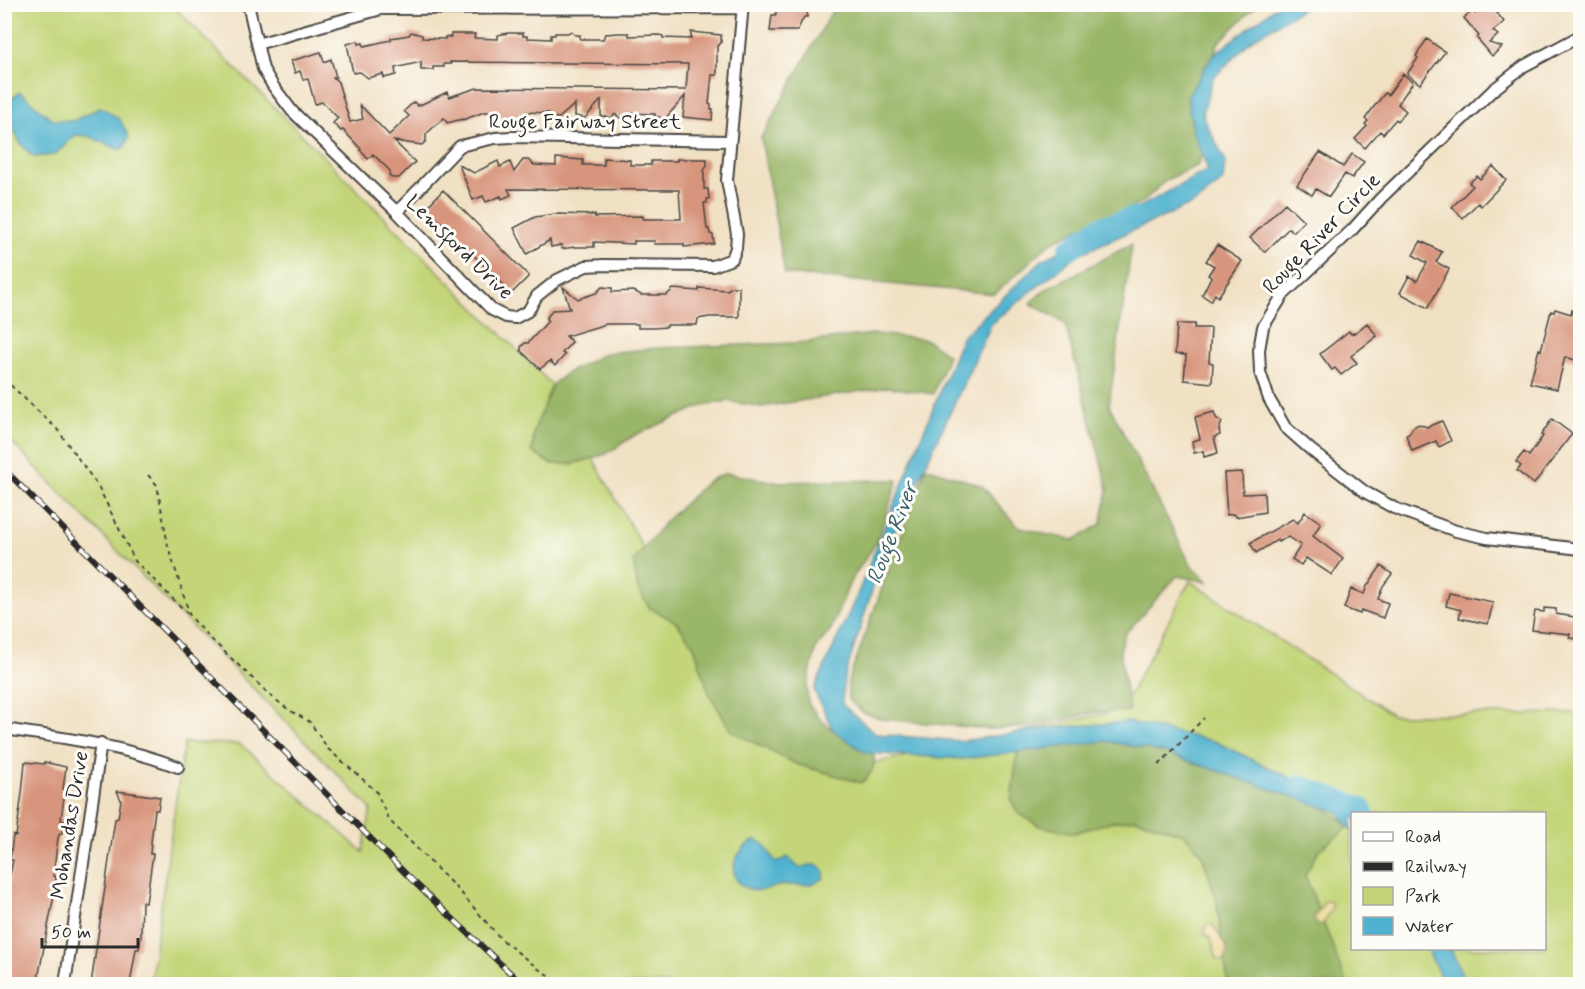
<svg xmlns="http://www.w3.org/2000/svg" width="1585" height="989" viewBox="0 0 1585 989" font-family="Mynerve,sans-serif">
<style>
.green{fill:#c3d578;stroke:#778052;stroke-width:1.5;fill-rule:evenodd}
.forest{fill:#9ab668;stroke:#62704a;stroke-width:1.5}
.sand{fill:#eeda9e;stroke:#8c8264;stroke-width:1.5}
.water{fill:#50b2cf;stroke:#3e6e7d;stroke-width:1.5}
.lines{fill:none;stroke-linecap:round;stroke-linejoin:round}
.river{stroke:#50b2cf;stroke-width:22}
.building{fill:#d8957d}
.minor-casing{stroke:#494642;stroke-width:14}
.path{stroke:#494642;stroke-width:2;stroke-dasharray:4.5 4.5;stroke-linecap:butt}
.minor{stroke:#fff;stroke-width:10}
.rail-casing{stroke:#2b2b2b;stroke-width:6}
.rail{stroke:#fdfcf7;stroke-width:4;stroke-dasharray:11;stroke-linecap:butt}
.labels{text-anchor:middle;stroke-width:6;stroke-linejoin:round;paint-order:stroke}
.street-label{font-size:21px;fill:#2b2b2b;stroke:#fdfcf7}
.water-label{font-size:22px;font-style:italic;fill:#3a616d;stroke:#fdfcf7}
</style>
<rect width="100%" height="100%" fill="#fdfcf7"/>
<filter id="ink" filterUnits="userSpaceOnUse"><feTurbulence type="fractalNoise" baseFrequency=".0167" numOctaves="2"/><feDisplacementMap in="SourceGraphic" scale="12" xChannelSelector="R" yChannelSelector="G"/><feConvolveMatrix kernelMatrix="1 2 1 2 8 2 1 2 1" color-interpolation-filters="sRGB"/></filter>
<filter id="wash" filterUnits="userSpaceOnUse"><feTurbulence type="fractalNoise" baseFrequency=".008" numOctaves="4" result="noise"/><feDisplacementMap in="SourceGraphic" scale="24" xChannelSelector="R" yChannelSelector="G"/><feGaussianBlur stdDeviation="1.35" result="paint"/><feColorMatrix in="noise" values="0 0 0 0 0 0 0 0 0 0 0 0 0 0 0 0 0 1.4 0 .05"/><feComposite in="paint" operator="in"/></filter>
<g filter="url(#wash)">
<rect width="100%" height="100%" fill="#f1e1c4"/>
<path class="green" d="M5,5H172L552,385L643,548L720,696L841,770L1121,710L1190,581L1393,715L1580,713V984H150L184,743L240,744L363,852L371,809C250,683 125,561 5,435ZM1352,814H1544V948H1352Z"/>
<path class="forest" d="M832,5H1257L1218,43L1204,85L1203,152L1197,166L1166,180L1144,201L1112,218L1076,229L1049,244L995,294L785,274L761,138L832,11Z
M1132,244L1109,405L1191,565L1208,582L1177,576L1124,635L1120,652L1129,711L1095,712L1029,727L990,729L882,719L862,712L848,699V682L926,467L982,486L1017,526L1044,534L1074,540L1101,524L1108,489L1065,323L1030,303L1044,290Z
M873,334L925,339L948,355L933,394L888,387L761,407L727,401L699,407L635,435L606,454L573,464H551L532,452L534,431L552,385L567,373L606,353L658,348L797,343Z
M726,473L776,482L898,480L876,543L851,580L831,629L816,648L807,687L808,703L819,718L833,730L871,740C876,757 877,771 861,783L796,764L731,731L709,693L694,646L676,622L650,608L638,589L633,562L666,521L708,481Z
M1105,738L1203,762L1317,803L1350,826L1319,850L1305,875L1347,984H1228L1216,898L1202,854L1184,834L1136,819L1110,822L1074,833L1039,826L1018,813L1011,800L1018,747Z"/>
<path class="sand" d="M1328,901L1331,902L1332,907L1323,924L1319,925L1315,922L1314,918L1324,902Z
M1208,924L1213,925L1227,948L1226,958L1223,961L1217,960L1212,941L1204,932Z"/>
<path class="water" d="M1278,5H1309L1254,38L1213,78L1202,115L1225,160L1223,181L1195,203L1077,255L992,323L883,556L844,679L842,704L876,734L961,741L1049,728L1128,722L1214,741L1363,813L1352,814V831L1338,812L1162,752L1106,741L963,759L866,753L833,730L814,690L857,595L962,337L1042,260L1208,170L1193,132L1187,97L1212,56Z
M20,92L53,120L73,121L101,107L120,120L129,137L125,146L120,150L88,136L76,135L54,155L34,157C14,141 10,124 11,99Z
M756,840L763,843L775,861L779,862L788,857C806,877 797,863 817,865L824,870V878C812,887 799,885 785,885C774,885 763,893 753,890C722,883 733,849 756,840Z
M1427,949H1451L1466,984H1444Z"/>
<g class="lines">
<path class="river" d="M1069,249L1100,227L1133,218
M1300,786L1361,808L1363,814"/>
</g>
<g id="blocks">
<path class="building" d="M776,4H808L807,17H804L797,31H770L772,15H776Z
M1487,4H1490L1504,22L1493,31L1498,35L1489,43L1502,47L1492,56L1477,38L1479,36L1464,18L1473,11L1475,14Z
M571,31L575,35H580V39H603L605,34L619,33H629V36L659,35L663,36V38L691,39V32L721,35V43L717,46V75H712L709,104L711,105V109H713L712,120L683,117L685,96L663,121L660,117H655V114L631,113V116L625,118H620L615,114L612,118L601,116V100L585,118L575,116V104L559,118L549,117V113L526,112V116L520,118H502L497,116V112H484L463,120V119L447,123L444,118L426,134V141L422,145L394,141L415,162L399,178H392L389,175L390,171L373,154L368,159L360,150L361,149L343,130L341,131L333,123L338,118L322,102L315,104L308,79L303,80L300,71L295,73L291,61L321,52L324,62L331,59L336,77H333L338,82L350,122L363,119L360,105L389,135L409,116L404,111L414,102L418,106L447,92L449,97L477,88L686,90L688,64L450,62L451,64H444V67H433V70H421V62L395,68L396,75L384,78L383,74L368,78L360,72L353,73L347,44L358,41L359,44L363,43L364,46L391,40V38L409,35L411,32L422,35V38L445,39V37H451V34H475L474,38L498,39V35L508,33H523V36H527V38L551,39V35H555V33H568Z
M1427,39L1445,52L1420,84L1407,74L1418,58L1416,56Z
M1403,74L1413,82L1398,104L1406,111L1398,121L1396,119L1383,134L1380,131L1365,148L1355,139L1367,126L1365,124L1368,121L1365,119L1373,108L1385,93L1388,95Z
M1320,152L1343,167L1352,154L1364,162L1352,178L1345,174L1329,197L1316,189L1312,195L1297,185Z
M556,158L583,160V165H604V158L630,160V165H651V161H677V159H707V166L704,170V189H708L709,199H707V203H704L707,229H709L710,234L713,235L714,244L684,247V244H654L655,241H634V244L594,242V247H574L562,249L561,245L551,247L550,240L527,254L514,228L535,217L555,214L595,215V217L643,216V219H681L679,190L508,189L511,195L502,199L501,196L486,202L483,196L473,200L459,165L474,173L498,161L500,167L510,162L514,172L523,160H528L534,165L556,166Z
M1493,166L1506,180L1481,206L1478,203L1463,218L1452,207L1473,186L1469,183L1477,176L1480,179Z
M443,190L529,276L512,293L510,291L503,293L504,285L493,275L490,278L482,269L485,266L469,251L465,255L448,236L451,232L428,210L427,207Z
M1285,203L1304,221L1293,232L1289,228L1265,252L1250,238Z
M1421,241L1442,252L1436,262L1449,269L1428,308L1400,293L1409,276L1417,281L1427,263L1413,255Z
M1217,245L1242,261L1218,297L1215,294L1211,301L1202,295L1211,277L1208,275L1214,266L1206,261Z
M563,287L578,299L596,293L602,287L612,288V292L634,291L641,295H667L673,289L699,291V288L727,290L732,287H739V317H709L698,319L697,325H667V327L653,328H638V324H606L566,336L572,342L562,353L565,355L555,366L550,361L540,369L521,351V347L525,343H528L548,321L546,319L552,310L570,309Z
M1555,309L1571,314L1572,310L1581,312L1579,361L1565,357L1557,389L1530,383L1539,349L1541,350L1551,311L1554,312Z
M1367,323L1377,336L1351,356L1357,363L1341,375L1335,368L1332,370L1320,354L1349,331L1351,334L1356,332Z
M1177,324H1195L1194,328H1211L1209,362L1213,363L1212,383L1184,380L1186,355L1175,354Z
M1214,412L1216,418L1222,422L1219,429L1220,435L1214,437L1218,453L1204,457L1203,451L1194,453L1192,441L1200,439L1195,417Z
M1552,419L1572,434L1534,484L1517,471L1521,466L1516,462L1524,452L1529,456L1543,436L1541,435Z
M1442,421L1451,441L1439,447L1436,441L1412,451L1406,435L1409,434L1413,427L1419,424L1427,427Z
M1242,472L1243,494L1264,493L1265,512L1236,517L1233,514L1227,515L1224,473Z
M1305,512L1321,523L1313,536L1343,559L1332,575L1306,558L1301,565L1292,559L1301,545L1288,537L1278,542L1277,540L1256,553L1250,543L1293,519L1298,523Z
M1381,566L1392,574L1383,586L1378,599L1388,603L1383,618L1361,610L1360,614L1344,608L1351,589L1364,594L1367,586Z
M1449,593L1493,602L1488,624L1459,618L1461,610L1446,606Z
M1544,608L1556,609V614L1581,618V639L1569,638L1570,634L1532,630L1535,611L1544,612Z
M25,762L44,764V762L66,767L63,789L65,790L61,820L64,821L62,833H60L58,838L53,876H56L55,890L37,984H4V907L13,860H10L13,835L16,836L22,793Z
M117,791L160,797L158,810H155L151,842L150,854H153L146,903L142,902L141,936L139,949H136L130,984H91L115,819L118,818L121,800Z"/>
</g>
</g>
<g filter="url(#ink)">
<use href="#blocks" fill-opacity="0" stroke="#494642" stroke-width="1.5"/>
<g class="lines">
<defs>
<path id="minor" d="M248,4L263,69L273,86L292,111L397,212L492,310L506,317L515,318L528,311L537,296L557,280L586,266L604,265L713,266L732,259L736,248L737,234L727,180L743,4
M1580,36L1524,66L1493,90L1381,198L1352,230L1283,295L1263,327L1259,350L1260,372L1269,399L1285,427L1311,450L1365,492L1394,508L1456,531L1487,538L1580,549
M257,44L381,9L743,8
M397,212L460,146L495,138L512,137L730,141
M4,729C65,738 120,745 178,767
M65,984L101,743"/>
</defs>
<use href="#minor" class="minor-casing"/>
<path class="path" d="M4,379L57,429L98,486L135,561L188,614
M148,475L157,485L168,546L190,616L210,638L271,696L289,710L310,722L328,749L376,791L389,820L462,894L501,939L540,970L562,984
M1159,765L1204,718"/>
<use href="#minor" class="minor"/>
<defs>
<path id="rail" d="M4,469L414,882L522,984"/>
</defs>
<use href="#rail" class="rail-casing"/>
<use href="#rail" class="rail"/>
</g>
</g>
<g class="labels">
<g class="street-label">
<text x="585" y="128">Rouge Fairway Street</text>
<text transform="translate(1321 233) rotate(-46)" y="7">Rouge River Circle</text>
<text transform="translate(460 247) rotate(44)" y="7">Lemsford Drive</text>
<text transform="translate(69 825) rotate(-81)" y="7">Mohandas Drive</text>
</g>
<g class="water-label">
<text transform="translate(891 533) rotate(-69)" y="8">Rouge River</text>
</g>
</g>
<rect width="1585" height="989" fill="none" stroke="#fdfcf7" stroke-width="24"/>
<rect x="1351" y="812" width="195" height="138" fill="#fdfcf7" stroke="#a9a8a5" stroke-width="1.5"/>
<rect x="1363" y="832" width="30" height="9" fill="#ffffff" stroke="#a9a8a5" stroke-width="1.5"/>
<text x="1405" y="842" font-size="18" fill="#2b2b2b">Road</text>
<rect x="1363" y="862" width="30" height="9" fill="#2b2b2b" stroke="#a9a8a5" stroke-width="1.5"/>
<text x="1405" y="872" font-size="18" fill="#2b2b2b">Railway</text>
<rect x="1363" y="887" width="30" height="18" fill="#c3d578" stroke="#a9a8a5" stroke-width="1.5"/>
<text x="1405" y="902" font-size="18" fill="#2b2b2b">Park</text>
<rect x="1363" y="917" width="30" height="18" fill="#50b2cf" stroke="#a9a8a5" stroke-width="1.5"/>
<text x="1405" y="932" font-size="18" fill="#2b2b2b">Water</text>
<path d="M42 938v9h96v-9" fill="none" stroke="#2b2b2b" stroke-width="3"/>
<text x="51" y="938" font-size="18" fill="#2b2b2b" stroke="#fdfcf7" stroke-width="4.5" paint-order="stroke">50 m</text>
</svg>
